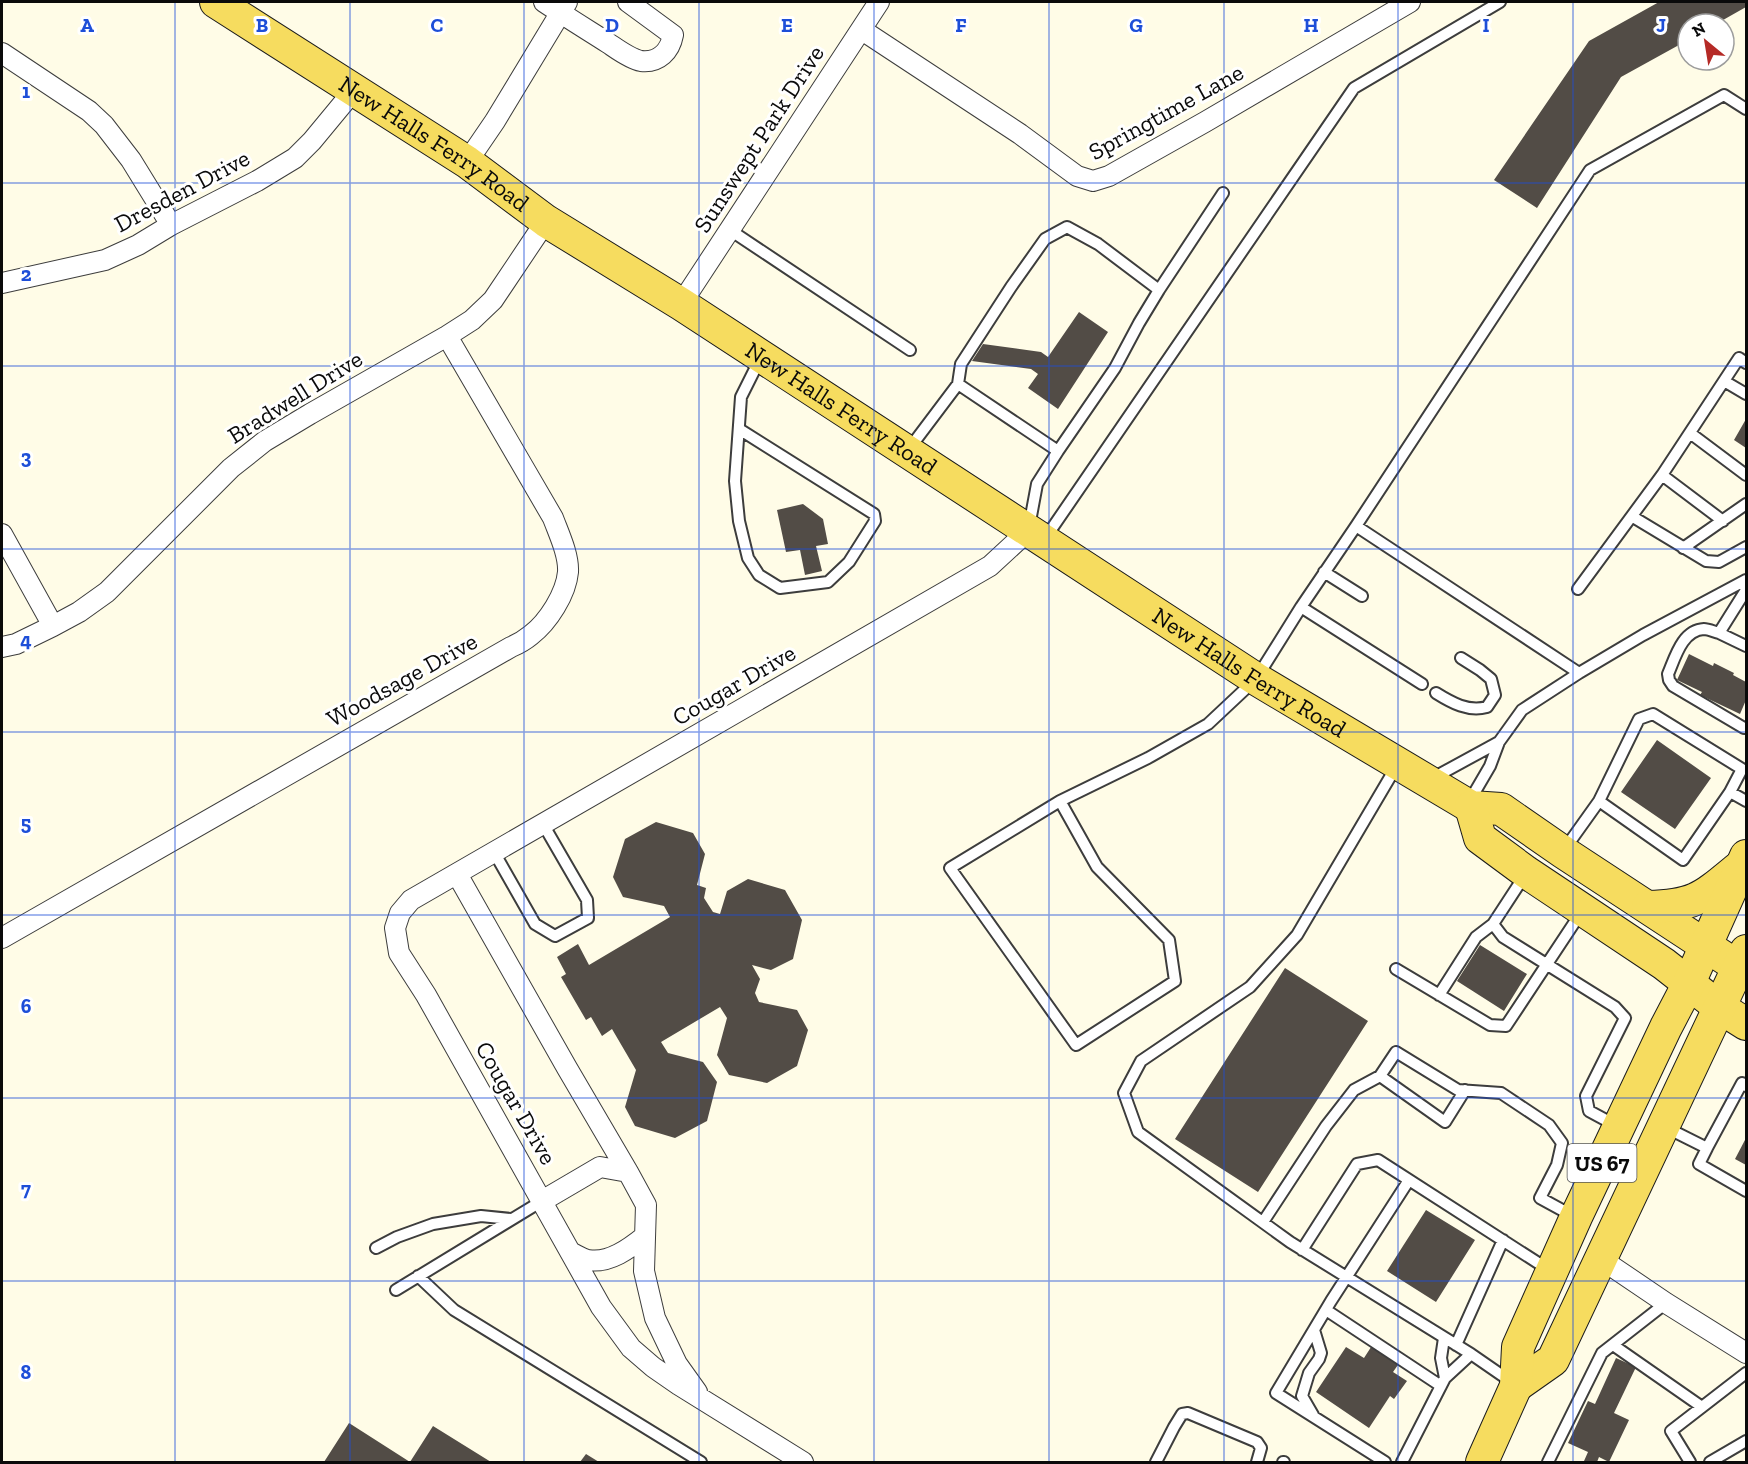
<svg xmlns="http://www.w3.org/2000/svg" width="1748" height="1464" viewBox="0 0 1748 1464" font-family="'Zilla Slab',serif">
<style>
.building{fill:#524c46}
.lines{fill:none;stroke-linecap:round;stroke-linejoin:round}
.lane-casing{stroke:#3d3d3d;stroke-width:14}
.street-casing{stroke:#3d3d3d;stroke-width:22}
.primary-casing{stroke:#1b1b1b;stroke-width:34}
.lane{stroke:#fff;stroke-width:10}
.street{stroke:#fff;stroke-width:20}
.primary{stroke:#f6dc5f;stroke-width:32}
.grid{fill:none;stroke:#1d4ed8;stroke-width:1.5;stroke-opacity:0.55}
.labels{text-anchor:middle;stroke-width:6;stroke-linejoin:round;paint-order:stroke}
.shield{fill:#fff;stroke:#545454;stroke-width:1.5}
.shield-label{font-size:22px;font-weight:bold;fill:#0a0a0a}
.street-label{font-size:24px;fill:#0a0a0a;stroke:#fff}
.grid-label{font-size:20px;text-anchor:middle;font-weight:bold;fill:#1d4ed8;stroke:#fff;stroke-width:6;stroke-linejoin:round;paint-order:stroke}
</style>
<rect width="100%" height="100%" fill="#fffce7"/>
<path class="building" d="M1659,2H1746V7L1716,24H1688V40L1621,77L1537,208L1494,180L1589,41Z
M1079,312L1108,332L1058,409L1028,388L1038,374L1031,369L972,361L983,344L1041,352L1048,357Z
M1746,419V448L1734,440Z
M803,504L823,519L828,544L816,546L822,571L805,575L800,550L786,552L777,510Z
M1689,654L1713,666L1714,663L1734,673L1733,675L1746,682V700L1740,714L1700,695L1702,692L1677,680Z
M1657,740L1711,778L1675,829L1621,792Z
M656,822L693,833L705,854L697,885L706,888L704,898L713,912L720,914L727,891L748,879L785,890L802,920L793,959L771,970L752,965L760,979L755,993L759,1002L797,1010L808,1030L797,1066L767,1083L729,1075L717,1055L727,1018L720,1007L661,1042L668,1053L703,1062L717,1082L707,1121L675,1138L635,1126L625,1107L636,1070L612,1029L602,1036L591,1017L586,1020L561,977L566,974L557,957L578,944L589,965L670,917L664,906L623,897L613,877L625,839Z
M1480,945L1527,974L1504,1011L1457,981Z
M1285,968L1368,1021L1258,1192L1175,1139Z
M1746,1138V1165L1735,1159Z
M1426,1210L1475,1240L1436,1302L1387,1271Z
M1373,1344L1400,1362L1393,1372L1407,1381L1394,1399L1390,1396L1369,1428L1316,1392L1346,1347L1364,1358Z
M1616,1358L1636,1367L1614,1413L1629,1420L1609,1462L1599,1457L1597,1462H1588L1584,1461L1588,1452L1568,1443L1588,1401L1595,1404Z
M349,1423L410,1462L433,1426L491,1462H324Z
M586,1454L599,1462H580Z"/>
<g class="lines">
<defs>
<path id="lane" d="M730,230L910,350
M1724,381L1746,394
M958,384L961,364L1011,287L1045,239L1067,227L1098,244L1159,290
M739,429L874,514L875,521L849,562L828,582L780,588L759,575L748,558L739,521L735,481L741,397L760,359
M1690,433L1746,475
M909,449L958,384L1058,451L1037,484L1029,527
M1058,451L1115,368L1139,323L1159,290L1223,193
M1662,475L1723,521
M1633,517L1706,561L1719,562L1746,547
M1356,526L1579,673
M1044,540L1354,88L1500,2
M1683,548L1746,504
M1324,572L1362,596
M1578,589L1662,475L1739,358L1746,363
M1746,590L1719,633L1746,646
M1301,607L1422,684
M1719,633C1715,632 1708,629 1704,629C1682,630 1675,658 1668,674L1669,680L1673,686L1744,728H1746
M1436,693C1452,703 1468,712 1487,707L1495,695L1491,679L1480,670L1461,658
M1396,767L1297,935L1250,987L1141,1061L1124,1093L1138,1132L1290,1242L1471,1354L1513,1383
M1431,779L1499,742
M1060,801L1097,867L1169,940L1175,981L1076,1045L950,868L1060,801L1148,758L1208,724L1256,679L1301,607L1356,526L1590,170L1724,95L1746,109
M1599,801L1639,719L1653,714L1742,769L1730,792
M1469,802L1490,766L1499,742L1522,710L1579,673L1643,635L1746,580
M1564,850L1599,801L1683,860L1730,792L1746,801
M494,852L535,924L555,936L588,918L587,900L543,824
M1525,875L1493,924L1503,937L1615,1007L1625,1018L1586,1096L1589,1111L1615,1125
M1396,969L1490,1025L1506,1026L1582,911
M1439,995L1476,937L1493,924
M1380,1076L1445,1122L1465,1090
M1665,1127L1707,1148L1742,1083L1746,1086
M1707,1148L1699,1164L1746,1191
M1263,1222L1326,1126L1354,1090L1380,1076L1396,1052L1458,1090L1501,1093L1549,1125L1562,1143L1557,1165L1540,1198L1573,1216
M376,1248L397,1237L433,1224L481,1216L511,1219
M1302,1250L1357,1164L1378,1160L1549,1270
M418,1276L454,1310L701,1462
M396,1290L542,1201
M1326,1310L1441,1386
M1444,1338L1441,1358L1445,1378
M1456,1345L1503,1240
M1613,1345L1702,1407
M1313,1415L1302,1396L1309,1373L1319,1359L1321,1353L1314,1330
M1156,1462L1174,1427L1182,1414L1188,1413L1257,1442L1261,1448L1257,1462
M1283,1462H1284
M1385,1462L1276,1393L1331,1301L1409,1180
M1402,1462L1445,1378L1471,1354
M1548,1462L1602,1353L1666,1303
M1690,1462L1671,1431L1746,1373
M1710,1462L1746,1441"/>
<path id="street" d="M544,2C565,16 586,29 608,43C617,49 630,59 641,61C659,63 670,51 673,35L628,2
M862,30L1020,134L1077,176L1093,181L1109,176L1205,122L1410,2
M2,53L89,111L104,125L131,160L171,225
M467,162L495,121L567,2
M2,283L105,260L138,245L171,225L257,181L295,158L312,141L355,89
M681,304L879,2
M2,534L53,626
M2,647L16,644L53,626L79,612L107,592L231,468L265,441L310,414L447,336L472,320L493,300L546,221
M457,874L567,1068L628,1172L646,1205L644,1271L655,1318L677,1364L697,1392
M2,938L511,647C518,644 525,640 531,635C548,622 566,594 568,572C569,555 559,534 553,518L447,336
M542,1201L600,1167L628,1172
M570,1252C575,1254 582,1259 588,1260C609,1264 630,1248 645,1236
M1601,1259L1666,1303L1746,1353
M803,1462L679,1385L653,1367L631,1348L601,1307L426,995L399,953L395,928L400,913L411,900L990,566L1029,530"/>
<g id="primary">
<path id="s1" d="M216,2L467,162L546,221L681,304L1256,679L1471,807L1501,809L1563,852L1746,972"/>
<path d="M1471,807L1480,838L1526,872L1664,964L1719,1007L1746,1024"/>
<path d="M1648,907C1694,906 1702,898 1737,869"/>
<path d="M1516,1386L1553,1360L1746,951"/>
<path d="M1482,1462L1516,1386L1518,1347L1576,1217L1666,1027L1689,983L1746,856"/>
</g>
</defs>
<use href="#lane" class="lane-casing"/>
<use href="#street" class="street-casing"/>
<use href="#primary" class="primary-casing"/>
<use href="#lane" class="lane"/>
<use href="#street" class="street"/>
<use href="#primary" class="primary"/>
</g>
<path class="grid" d="M175,2V1462M350,2V1462M524,2V1462M699,2V1462M874,2V1462M1049,2V1462M1224,2V1462M1398,2V1462M1573,2V1462M2,183H1746M2,366H1746M2,549H1746M2,732H1746M2,915H1746M2,1098H1746M2,1281H1746"/>
<g class="labels">
<rect class="shield" x="1567.5" y="1144" width="69" height="38" rx="4.5"/>
<g class="shield-label">
<text x="1602" y="1171">US 67</text>
</g>
<g class="street-label">
<text transform="translate(1166 112) rotate(-29)" y="8">Springtime Lane</text>
<text transform="translate(759 139) rotate(-57)" y="8">Sunswept Park Drive</text>
<text dy="8" stroke="none"><textPath href="#s1" startOffset="260">New Halls Ferry Road</textPath></text>
<text transform="translate(182 191) rotate(-28)" y="8">Dresden Drive</text>
<text transform="translate(295 397) rotate(-32)" y="8">Bradwell Drive</text>
<text dy="8" stroke="none"><textPath href="#s1" startOffset="746">New Halls Ferry Road</textPath></text>
<text dy="8" stroke="none"><textPath href="#s1" startOffset="1232">New Halls Ferry Road</textPath></text>
<text transform="translate(402 680) rotate(-29)" y="8">Woodsage Drive</text>
<text transform="translate(734 685) rotate(-30)" y="8">Cougar Drive</text>
<text transform="translate(516 1103) rotate(60)" y="8">Cougar Drive</text>
</g>
</g>
<g class="grid-label">
<text x="87" y="32">A</text>
<text x="262" y="32">B</text>
<text x="437" y="32">C</text>
<text x="612" y="32">D</text>
<text x="787" y="32">E</text>
<text x="961" y="32">F</text>
<text x="1136" y="32">G</text>
<text x="1311" y="32">H</text>
<text x="1486" y="32">I</text>
<text x="1661" y="32">J</text>
<text x="26" y="98">1</text>
<text x="26" y="281">2</text>
<text x="26" y="464">3</text>
<text x="26" y="647">4</text>
<text x="26" y="830">5</text>
<text x="26" y="1013">6</text>
<text x="26" y="1196">7</text>
<text x="26" y="1379">8</text>
</g>
<rect width="1748" height="1464" fill="none" stroke="#0a0a0a" stroke-width="6"/>
<g transform="translate(1706 42) rotate(330)"><circle r="28" fill="#ffffff" stroke="#9d9d9d" stroke-width="1.5"/>
<path d="M0-4.5L10 22L0 15L-10 22Z" fill="#b52a26"/>
<text y="-9" font-size="16" font-weight="bold" text-anchor="middle" fill="#0a0a0a">N</text>
</g>
</svg>
